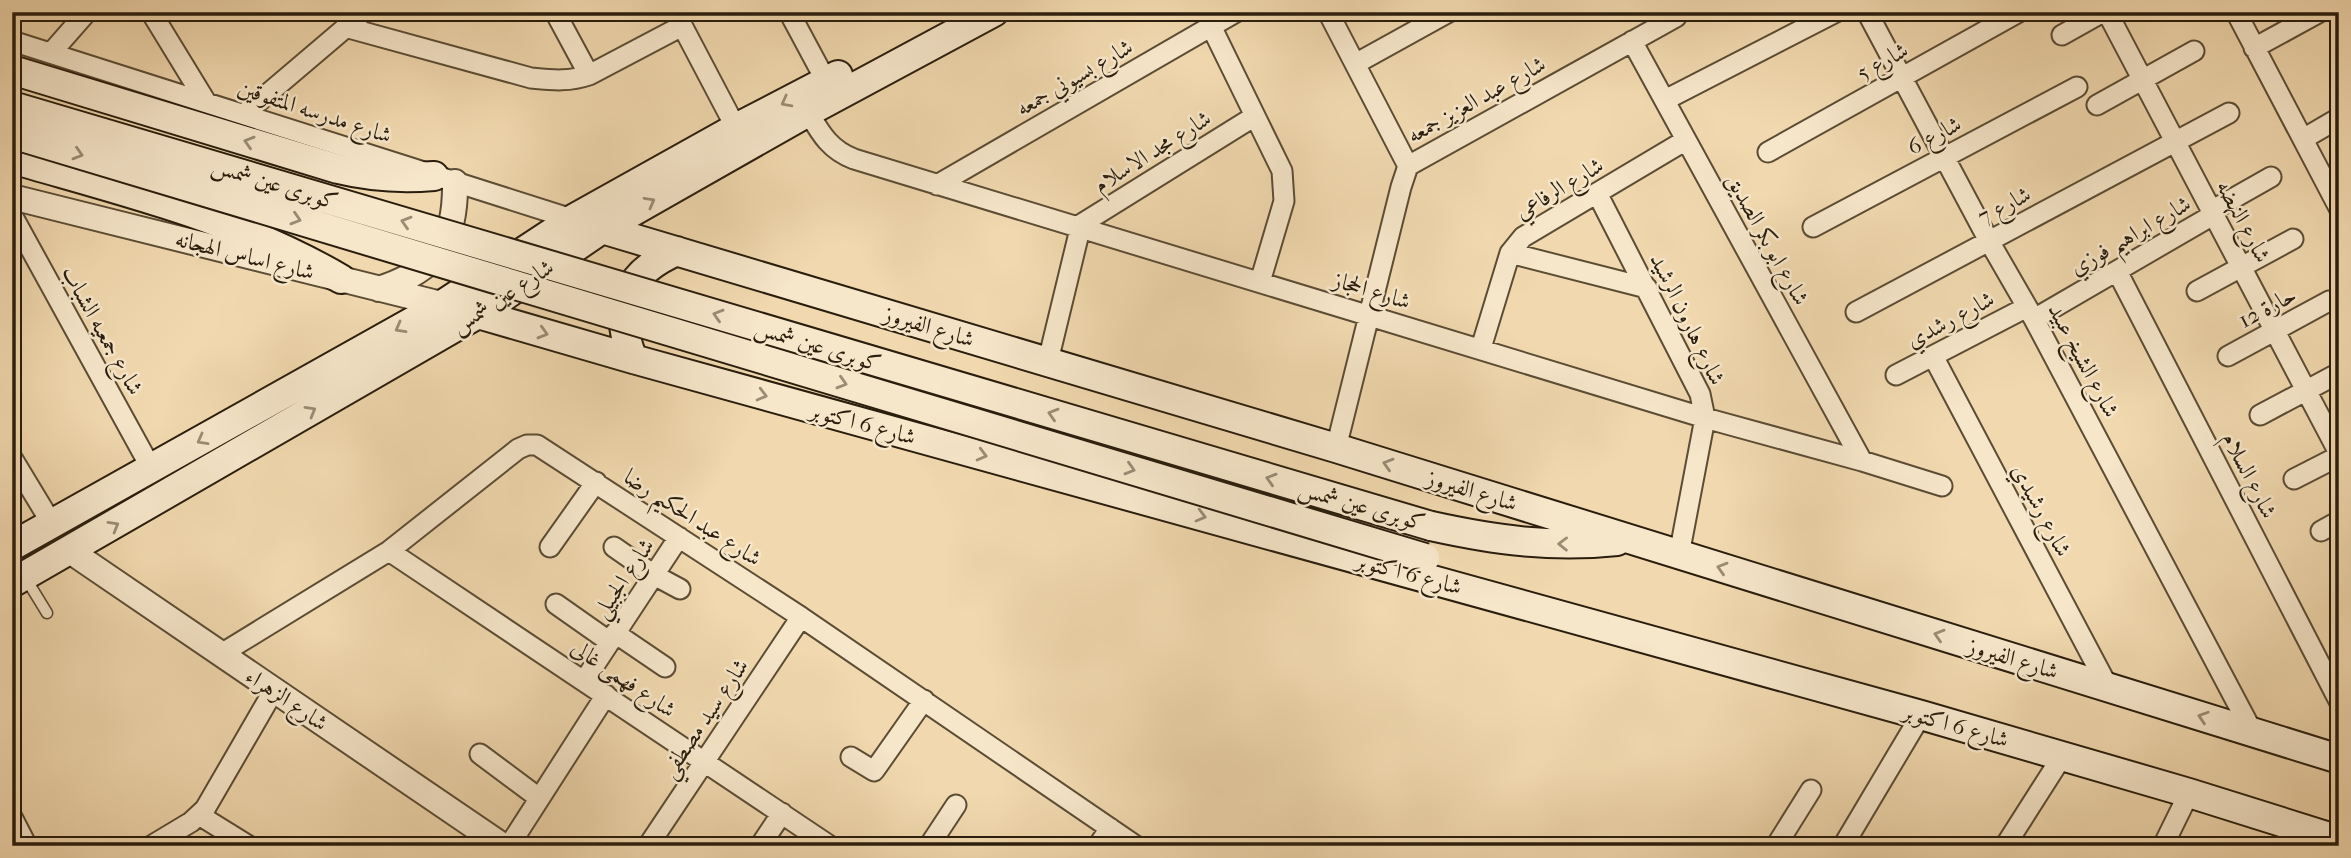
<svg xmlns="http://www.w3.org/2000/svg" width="2351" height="858" viewBox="0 0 2351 858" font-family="'IM FELL French Canon',Amiri,serif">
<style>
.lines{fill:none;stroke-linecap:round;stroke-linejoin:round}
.service-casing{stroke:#5b4c35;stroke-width:13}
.minor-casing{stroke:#5b4c35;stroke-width:23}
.tertiary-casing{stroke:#5b4c35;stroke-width:28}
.secondary-casing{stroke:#291d0d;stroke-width:32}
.service{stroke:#f6e6ca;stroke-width:10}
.minor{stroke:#f6e6ca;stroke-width:19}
.tertiary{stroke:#f6e6ca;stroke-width:24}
.secondary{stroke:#f6e6ca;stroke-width:28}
.secondary-bridge-casing{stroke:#291d0d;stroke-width:32;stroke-linecap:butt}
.secondary-bridge{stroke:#f6e6ca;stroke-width:28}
.oneway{stroke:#9a8c75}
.labels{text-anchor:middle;stroke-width:5;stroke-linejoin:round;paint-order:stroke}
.street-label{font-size:23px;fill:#291d0d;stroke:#f6e6ca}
</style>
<rect width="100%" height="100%" fill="#f1d8ae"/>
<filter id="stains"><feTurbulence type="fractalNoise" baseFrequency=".00286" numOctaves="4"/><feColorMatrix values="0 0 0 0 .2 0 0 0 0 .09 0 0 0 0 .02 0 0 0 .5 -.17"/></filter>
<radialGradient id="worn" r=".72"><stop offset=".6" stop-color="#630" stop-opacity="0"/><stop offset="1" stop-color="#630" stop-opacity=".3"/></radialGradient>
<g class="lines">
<defs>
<path id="service" d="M25,577L47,613"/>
<path id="minor" d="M151,12L206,102
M555,12L589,75
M675,12L736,128
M789,12L826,81
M1328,12L1408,166
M1867,12L1989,241L2034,319L2253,733
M2107,12L2339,453
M2236,12L2339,208
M1211,26L1282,171L1284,201L1260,282
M345,27L531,78C552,80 569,82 589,75L682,26
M2062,35L2103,12
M12,41L578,221
M1632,41L1862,461
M2254,48L2320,12
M51,53L87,12
M1355,64L1449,12
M1665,100L1836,12
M2097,105L2194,51
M808,112C821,134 830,150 854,159L1705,418L1862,461L1942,486
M244,114L364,12
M2303,139L2339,118
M1768,152L2019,12
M937,185L1236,12
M1597,193L1700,394L1705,418L1679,555
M2211,211L2271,177
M12,215L151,468
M1813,227L2077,87
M1075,228L1255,116
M1510,253L1647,288
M2117,271L2339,701
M2197,291L2293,239
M1856,312L2229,113
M2034,319L2213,215
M1481,348L1510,253L1523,237L1686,140
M1933,356L2108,687
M2228,356L2329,301
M1048,361L1080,229
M1896,375L2027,307
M2260,415L2339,373
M1336,448L1401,187L1408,166L1676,17
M12,458L52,524
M2294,479L2339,456
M2321,531L2339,521
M550,547L596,482
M614,547L654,575L680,589
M389,551L830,846
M556,604L610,642
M615,633L665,667
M221,654L389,551L518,449L527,445H537L801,617L1136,846
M584,681L679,537
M480,754L539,798
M851,757L874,771L924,700
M199,815L249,846
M12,817L27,846
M151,846L191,822L205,809L274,690
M509,846L606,695
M648,846L801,617
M760,846L782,813
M929,846L956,805
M1098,846L1110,828
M1776,846L1811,790
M1843,846L1921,715
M2005,846L2063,755
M2163,846L2189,793"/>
<path id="tertiary" d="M12,197L453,307
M379,289C437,270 456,243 455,182
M70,551L503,846"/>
<path id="secondary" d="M12,70L338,169C371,177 400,179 434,176
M12,159C125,192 239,219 341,279
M602,229L1336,448L2339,759
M478,314L633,359L1921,715L2189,793L2339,840
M633,359C612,308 626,273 677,251
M1431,526C1495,540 1551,548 1617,541
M12,546L442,305L573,219L736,128L838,75
M12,583L478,314L602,229L808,112L994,12"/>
</defs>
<use href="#service" class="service-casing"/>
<use href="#minor" class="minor-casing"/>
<use href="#tertiary" class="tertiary-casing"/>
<use href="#secondary" class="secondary-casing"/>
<use href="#service" class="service"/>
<use href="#minor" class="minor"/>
<use href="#tertiary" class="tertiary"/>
<use href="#secondary" class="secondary"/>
<defs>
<path id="secondary-bridge" d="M12,106L1431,526
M12,134L1425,558"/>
</defs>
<use href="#secondary-bridge" class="secondary-bridge-casing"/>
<use href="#secondary-bridge" class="secondary-bridge"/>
</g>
<defs><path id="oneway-chevron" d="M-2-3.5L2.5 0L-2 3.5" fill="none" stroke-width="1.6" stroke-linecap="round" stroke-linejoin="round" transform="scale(1.75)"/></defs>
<g class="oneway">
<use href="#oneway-chevron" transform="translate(786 102) rotate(152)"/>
<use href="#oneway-chevron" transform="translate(249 142) rotate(-163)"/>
<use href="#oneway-chevron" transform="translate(78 154) rotate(17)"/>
<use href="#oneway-chevron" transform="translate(650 202) rotate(-29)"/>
<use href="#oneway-chevron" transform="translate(296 219) rotate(17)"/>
<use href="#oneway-chevron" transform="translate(406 222) rotate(-163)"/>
<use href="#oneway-chevron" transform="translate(718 315) rotate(-163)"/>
<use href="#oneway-chevron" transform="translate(400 328) rotate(151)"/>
<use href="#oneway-chevron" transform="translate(543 333) rotate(16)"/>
<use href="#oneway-chevron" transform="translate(842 383) rotate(17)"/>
<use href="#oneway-chevron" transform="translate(762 395) rotate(15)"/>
<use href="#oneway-chevron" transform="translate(311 411) rotate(-30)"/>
<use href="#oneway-chevron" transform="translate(1053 414) rotate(-163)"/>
<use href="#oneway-chevron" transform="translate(202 440) rotate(151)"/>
<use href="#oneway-chevron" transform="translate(982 455) rotate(15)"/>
<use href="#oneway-chevron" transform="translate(1388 464) rotate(-163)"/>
<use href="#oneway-chevron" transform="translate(1130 469) rotate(17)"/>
<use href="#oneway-chevron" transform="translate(1271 479) rotate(-163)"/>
<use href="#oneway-chevron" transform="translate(1201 516) rotate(15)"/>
<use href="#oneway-chevron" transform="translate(114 526) rotate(-30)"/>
<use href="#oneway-chevron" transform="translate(1563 544) rotate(-179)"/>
<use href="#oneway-chevron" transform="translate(1722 568) rotate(-163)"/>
<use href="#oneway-chevron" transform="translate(1939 635) rotate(-163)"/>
<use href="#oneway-chevron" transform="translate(2203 717) rotate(-162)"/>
</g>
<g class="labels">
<g class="street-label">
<text transform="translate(1882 61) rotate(-29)" y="8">شارع 5</text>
<text transform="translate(1074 77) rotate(-30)" y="8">شارع بسيوني جمعه</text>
<text transform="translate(1476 99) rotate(-29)" y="8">شارع عبد العزيز جمعه</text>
<text transform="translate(315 111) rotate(18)" y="8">شارع مدرسه المتفوقين</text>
<text transform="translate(1934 135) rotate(-28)" y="8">شارع 6</text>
<text transform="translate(1152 151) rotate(-32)" y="8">شارع مجد الاسلام</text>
<text transform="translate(275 183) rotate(17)" y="8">كوبرى عين شمس</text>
<text transform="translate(1559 188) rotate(-31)" y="8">شارع الرفاعي</text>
<text transform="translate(2004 205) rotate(-28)" y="8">شارع 7</text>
<text transform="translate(2244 221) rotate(62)" y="8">شارع النهضه</text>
<text transform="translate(2130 235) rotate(-30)" y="8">شارع ابراهيم فوزي</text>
<text transform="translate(1768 239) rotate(61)" y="8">شارع ابو بكر الصديق</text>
<text transform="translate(245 255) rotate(14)" y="8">شارع اساس الهجانه</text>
<text transform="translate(1372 290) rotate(17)" y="8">شارع الحجاز</text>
<text transform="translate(502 296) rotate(-33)" y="8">شارع عين شمس</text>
<text transform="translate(2267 307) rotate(-28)" y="8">حارة 12</text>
<text transform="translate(1688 319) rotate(64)" y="8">شارع هارون الرشيد</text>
<text transform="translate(1950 319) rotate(-28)" y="8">شارع رشدي</text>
<text transform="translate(929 326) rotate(17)" y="8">شارع الفيروز</text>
<text transform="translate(103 330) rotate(61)" y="8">شارع جمعيه الشباب</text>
<text transform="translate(818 345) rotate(17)" y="8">كوبرى عين شمس</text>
<text transform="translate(2084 360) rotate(62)" y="8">شارع الشيخ عبيد</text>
<text transform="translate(863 423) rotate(15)" y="8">شارع 6 اكتوبر</text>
<text transform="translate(2250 475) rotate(63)" y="8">شارع السلام</text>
<text transform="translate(1472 490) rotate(17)" y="8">شارع الفيروز</text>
<text transform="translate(1362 505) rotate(16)" y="8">كوبرى عين شمس</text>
<text transform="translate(2042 510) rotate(62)" y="8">شارع رشيدي</text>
<text transform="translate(693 517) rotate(33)" y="8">شارع عبد الحكيم رضا</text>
<text transform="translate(1409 573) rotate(15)" y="8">شارع 6 اكتوبر</text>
<text transform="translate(623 578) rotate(-56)" y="8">شارع الجبيلي</text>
<text transform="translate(2013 658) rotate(17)" y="8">شارع الفيروز</text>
<text transform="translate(624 678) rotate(34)" y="8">شارع فهمى غالى</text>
<text transform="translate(287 699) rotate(34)" y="8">شارع الزهراء</text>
<text transform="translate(704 718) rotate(-56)" y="8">شارع سيد مصطفي</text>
<text transform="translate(1956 725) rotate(16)" y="8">شارع 6 اكتوبر</text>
</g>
</g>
<rect width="2351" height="858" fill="none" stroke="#f1d8ae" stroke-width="42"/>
<rect x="14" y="14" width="2323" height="830" fill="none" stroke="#291d0d" stroke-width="3.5"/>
<rect x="21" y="21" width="2309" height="816" fill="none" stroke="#291d0d" stroke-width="2"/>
<rect width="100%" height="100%" filter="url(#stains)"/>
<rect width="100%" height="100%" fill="url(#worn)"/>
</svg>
